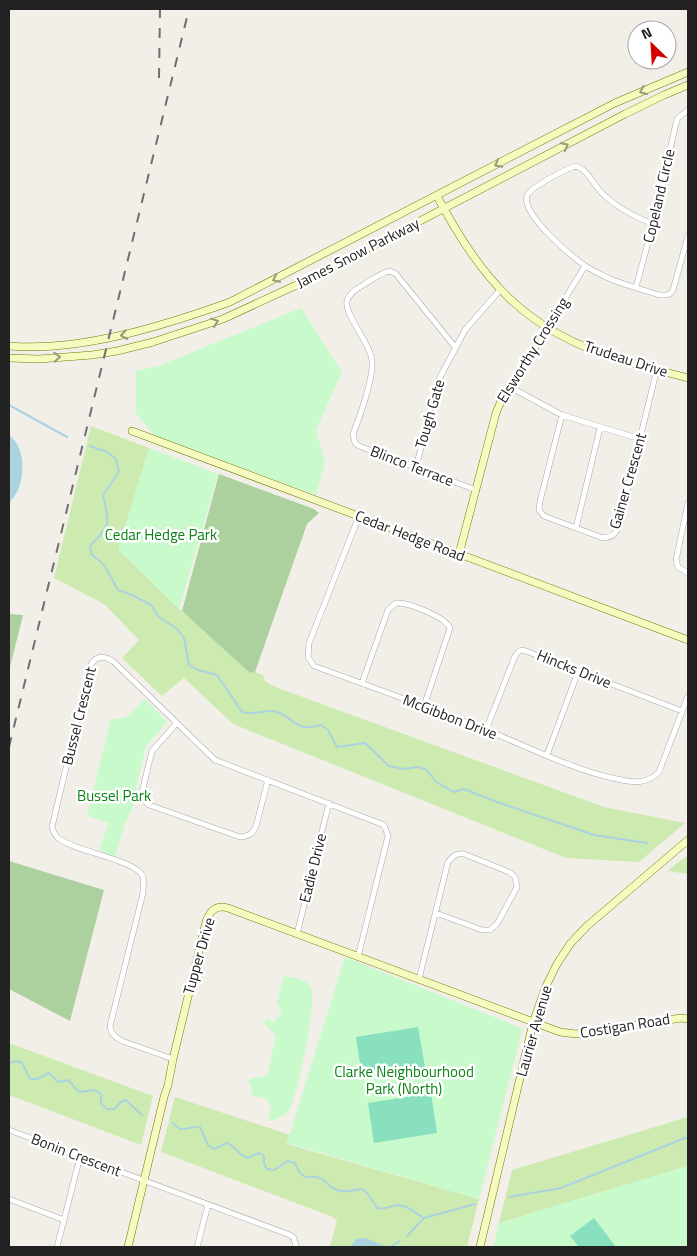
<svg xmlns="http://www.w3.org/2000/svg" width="697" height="1256" viewBox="0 0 697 1256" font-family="'Titillium Web',sans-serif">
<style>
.grass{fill:#cdebb0}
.forest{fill:#add19e}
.park{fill:#c8facc}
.pitch{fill:#88e0be}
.water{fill:#aad3df}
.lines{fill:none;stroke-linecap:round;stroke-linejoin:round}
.stream{stroke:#aad3df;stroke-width:2}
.street-casing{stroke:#a9a9a9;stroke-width:6}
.secondary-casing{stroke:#707d05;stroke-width:8}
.street{stroke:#fff;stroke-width:5}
.secondary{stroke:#f7fabf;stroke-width:7}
.rail{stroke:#707070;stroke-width:2;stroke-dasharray:10 10;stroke-linecap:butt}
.oneway{stroke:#979978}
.labels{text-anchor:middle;stroke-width:5;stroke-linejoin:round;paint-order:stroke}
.street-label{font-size:15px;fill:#222;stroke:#fff}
.park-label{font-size:15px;fill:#0c8416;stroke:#fff}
</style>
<rect width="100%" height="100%" fill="#f2efe9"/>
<path class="grass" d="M91,426L149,448L119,550L179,609L204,630L250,673L255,672L263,675L266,682L278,688L604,807L685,823L639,862L566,858L233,724L184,678L162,696L122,658L139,640L104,604L54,578Z
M688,855V874L667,871Z
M9,1043L153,1096L141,1145L9,1095Z
M175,1097L290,1135L287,1144L479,1199L467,1247H330L337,1220L333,1217L161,1152Z
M688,1117V1166L499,1223L512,1170Z"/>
<path class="forest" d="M219,474L314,509L319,513L307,524L255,672L250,673L182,611Z
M9,614L23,615L9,671Z
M9,861L104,890L70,1021L9,989Z"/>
<path class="park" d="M301,308L342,372L316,430L325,463L316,495L155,436L136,413V371L161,365Z
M149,448L218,474L179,609L118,549Z
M145,699L167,722L146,746L136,789V799L125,824L115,857L99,850L109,823L87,816L111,719L125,718Z
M345,957L521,1028L522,1031L479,1199L287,1143Z
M284,976C292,978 307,979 311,988C317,1002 298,1094 290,1108C285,1117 276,1120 268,1121L271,1105L266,1099L251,1095L252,1086L248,1083L251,1078L267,1076L276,1036L262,1021L268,1019L271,1022H275L282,1011L277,1003Z
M688,1166V1247H493L499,1223Z"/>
<path class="pitch" d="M418,1027L425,1067L362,1077L356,1037Z
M431,1093L437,1133L374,1143L368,1103Z
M594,1218L616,1247H579L570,1236Z"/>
<path class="water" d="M9,435C25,447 25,472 18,490C16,495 12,499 9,503Z
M365,1238L388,1247H350L356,1239Z"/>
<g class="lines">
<path class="stream" d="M9,405L67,437
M90,446L107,452L116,459L119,472L103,495C109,523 112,525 90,546L92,555C110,567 108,575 118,590L132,595L151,605L159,617L177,629L184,638L189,665L198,670L217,675L242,712C255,716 268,708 277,712C297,720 295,732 321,725L328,730L337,747L365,743L389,766L404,769L418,767L427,770L436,782L454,792L464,789L497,802L594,835L647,843
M9,1063L16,1061L22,1063L30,1079H37L49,1073L58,1082L68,1080L79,1092L94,1090L101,1094V1104L107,1109H114L121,1102L126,1100L142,1115
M173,1123L180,1129C187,1130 193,1126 200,1127L208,1145L214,1149L227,1143C235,1146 239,1155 247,1158L259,1153L264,1156V1164L267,1169L274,1170L288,1161L295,1163L299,1172L305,1177C329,1175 321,1184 337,1190C344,1193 355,1190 362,1189L367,1193L377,1208C386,1210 389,1206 397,1205C406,1204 417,1214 424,1218
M509,1197L561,1188L685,1138H688
M407,1236L424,1218L475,1204
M390,1247L400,1241"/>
<defs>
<path id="street" d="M653,224C635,217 617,208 603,194C593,185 589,170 576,166C566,169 530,187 527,196C521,214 570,255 584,265C591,270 600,274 608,278C624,285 642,289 659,295C665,295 670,296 673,290L688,236
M636,287L655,217L676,123L678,118L688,110
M547,328L585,266
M455,347L396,274L390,271C380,273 372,280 363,285C357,289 349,293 347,301C344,314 370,343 372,360C374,376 360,417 353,434L355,443L359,446L476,490
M510,387L562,415L640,439
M562,415L540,501L539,510L544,516L600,537C608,539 614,537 618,528L657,369
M416,467L438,381L465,330L500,290
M688,503L676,560L678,567L688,573
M359,516L309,643L308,657L314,666C375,688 436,710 496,734C534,750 577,771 617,779C634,783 647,784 659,772L688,696
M576,528L600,428
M362,683L388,610L396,603C408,602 445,617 450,628L424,706
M176,724L152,751L142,792L144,800L149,805L240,837C249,836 253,834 256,826L268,780
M486,730L515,656L519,651L523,650L682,711
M547,755L578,672
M297,934L329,803
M419,979L448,862C453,856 456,853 464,854L509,872L515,877L517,887L497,924L490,930H482L436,913
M173,1059L122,1041C115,1037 111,1034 110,1026L143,893C143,888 144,881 143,877C138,860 73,851 58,838C55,835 53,831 52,827L89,670C93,656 102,654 114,662L215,760L384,825L388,836L358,957
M9,1130L290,1235L294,1238L296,1247
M9,1199L64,1220
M57,1247L80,1157
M197,1247L208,1205"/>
<path id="secondary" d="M437,196C482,280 524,330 618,359C641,366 665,372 688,378
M9,346C80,352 163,326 230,302L615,103L688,72
M9,358L39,359L92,355L117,351L153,342L223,319L303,282L625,114L664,95L688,85
M132,431L688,640
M459,554L496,413L501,401L547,328
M128,1247L164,1097L168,1085L173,1059L205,926C208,913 214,904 228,908L560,1032L576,1034L681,1018L688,1019
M480,1247L533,1023L546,986L557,964L570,944L587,926L688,840"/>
</defs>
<use href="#street" class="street-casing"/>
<use href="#secondary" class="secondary-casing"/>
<use href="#street" class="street"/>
<use href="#secondary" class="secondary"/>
<path class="rail" d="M159,78L160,9
M9,747L189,9"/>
</g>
<defs><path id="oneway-chevron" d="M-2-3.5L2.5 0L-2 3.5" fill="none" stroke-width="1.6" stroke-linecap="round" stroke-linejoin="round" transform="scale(1.25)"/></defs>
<g class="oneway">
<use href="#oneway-chevron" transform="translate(643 91) rotate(156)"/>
<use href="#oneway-chevron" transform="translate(565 146) rotate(-28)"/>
<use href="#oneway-chevron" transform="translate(498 164) rotate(152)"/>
<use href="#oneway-chevron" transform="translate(276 279) rotate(154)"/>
<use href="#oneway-chevron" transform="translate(215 322) rotate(-18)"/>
<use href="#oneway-chevron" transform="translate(124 335) rotate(170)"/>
<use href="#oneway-chevron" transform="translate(57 357) rotate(-4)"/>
</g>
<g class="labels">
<g class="street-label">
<text transform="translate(659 196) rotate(-77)" y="5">Copeland Circle</text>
<text transform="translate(358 253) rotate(-27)" y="5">James Snow Parkway</text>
<text transform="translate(533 350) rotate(-58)" y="5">Elsworthy Crossing</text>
<text transform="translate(626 359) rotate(18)" y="5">Trudeau Drive</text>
<text transform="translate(430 414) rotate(-74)" y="5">Tough Gate</text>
<text transform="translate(412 466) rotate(21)" y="5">Blinco Terrace</text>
<text transform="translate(628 481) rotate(-74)" y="5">Gainer Crescent</text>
<text transform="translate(410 536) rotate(21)" y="5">Cedar Hedge Road</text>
<text transform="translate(574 669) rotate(22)" y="5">Hincks Drive</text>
<text transform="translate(79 716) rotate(-76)" y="5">Bussel Crescent</text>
<text transform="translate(450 717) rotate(21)" y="5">McGibbon Drive</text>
<text transform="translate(313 868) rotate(-76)" y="5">Eadie Drive</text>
<text transform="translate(199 956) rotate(-74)" y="5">Tupper Drive</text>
<text transform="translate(625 1026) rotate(-9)" y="5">Costigan Road</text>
<text transform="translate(534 1031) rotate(-74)" y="5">Laurier Avenue</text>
<text transform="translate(76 1155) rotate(21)" y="5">Bonin Crescent</text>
</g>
<g class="park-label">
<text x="161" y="540">Cedar Hedge Park</text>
<text x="114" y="801">Bussel Park</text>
<text x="404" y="1077">Clarke Neighbourhood<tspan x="404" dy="17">Park (North)</tspan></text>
</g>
</g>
<rect width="697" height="1256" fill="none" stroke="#222222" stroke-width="20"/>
<g transform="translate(652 45) rotate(335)"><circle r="24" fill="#ffffff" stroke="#a7a7a7"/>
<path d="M0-4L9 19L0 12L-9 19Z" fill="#d40000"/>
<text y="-8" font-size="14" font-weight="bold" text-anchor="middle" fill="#222222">N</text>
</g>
</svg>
